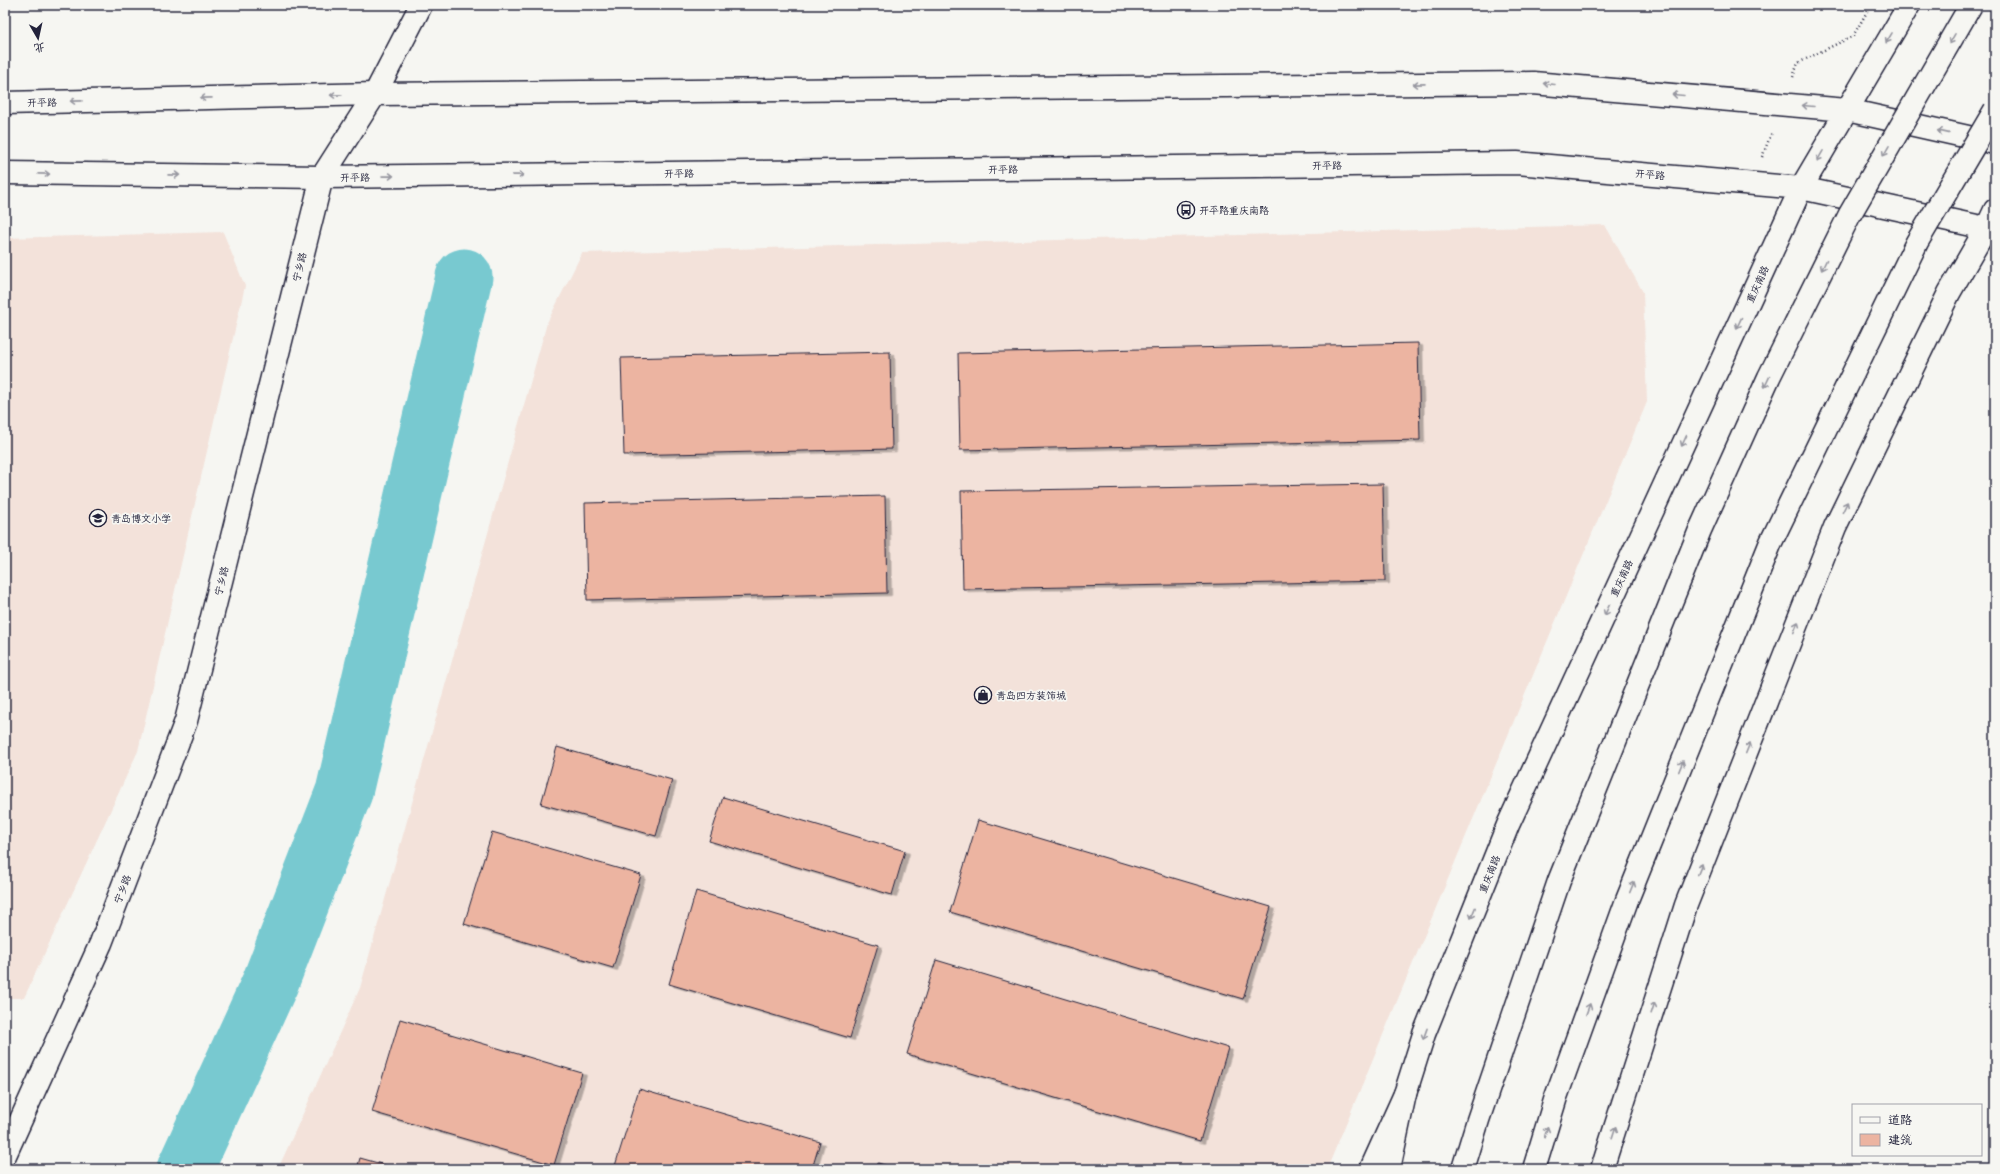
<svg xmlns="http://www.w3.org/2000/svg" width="2000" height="1174" viewBox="0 0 2000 1174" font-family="Pangolin,'LXGW WenKai TC',sans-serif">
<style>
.built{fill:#f3e2da}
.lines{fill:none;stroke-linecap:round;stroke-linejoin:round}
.river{stroke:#78c9d0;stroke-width:57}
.building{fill:#ecb4a1;stroke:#22223b;filter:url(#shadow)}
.minor-casing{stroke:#22223b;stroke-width:25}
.major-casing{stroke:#22223b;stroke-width:25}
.highway-casing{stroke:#22223b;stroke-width:25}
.path{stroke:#22223b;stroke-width:2.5;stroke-dasharray:1 3;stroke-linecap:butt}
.minor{stroke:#f6f6f2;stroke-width:22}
.major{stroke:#f6f6f2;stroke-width:22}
.highway{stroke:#f6f6f2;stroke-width:22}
.highway-bridge-casing{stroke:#22223b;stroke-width:25;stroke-linecap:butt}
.highway-bridge{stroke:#f6f6f2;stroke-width:22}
.oneway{stroke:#9797a0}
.labels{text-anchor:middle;stroke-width:3.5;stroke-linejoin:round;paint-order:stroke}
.street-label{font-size:10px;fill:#22223b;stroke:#f6f6f2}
.poi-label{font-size:10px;fill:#22223b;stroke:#f6f6f2;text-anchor:start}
</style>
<defs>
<filter id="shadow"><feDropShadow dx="4.5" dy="2.5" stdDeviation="0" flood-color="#0004"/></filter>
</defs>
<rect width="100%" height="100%" fill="#f6f6f2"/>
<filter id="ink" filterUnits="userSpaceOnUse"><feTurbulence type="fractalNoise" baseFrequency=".025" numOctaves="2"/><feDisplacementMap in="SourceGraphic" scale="8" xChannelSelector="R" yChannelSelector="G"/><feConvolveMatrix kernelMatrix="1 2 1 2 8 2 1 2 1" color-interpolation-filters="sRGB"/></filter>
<g filter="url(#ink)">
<path class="built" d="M1605,225L1643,292L1647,402L1327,1169H278L360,988L547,323L582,253Z
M223,232L245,286L138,751L24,998H5V238Z"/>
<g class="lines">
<path class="river" d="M185,1169L270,983L344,792L464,277"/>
</g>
<path class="building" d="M1418,343L1420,440L960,450L958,353Z
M890,352L892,449L624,455L621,358Z
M1383,484L1385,581L963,589L961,491Z
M885,496L887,593L587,600L585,503Z
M557,747L672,780L656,836L541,804Z
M723,797L905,851L892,895L709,841Z
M978,820L1271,907L1243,999L950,912Z
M492,832L641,875L613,968L464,924Z
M696,891L878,945L850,1038L669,984Z
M936,960L1228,1048L1200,1141L907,1054Z
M400,1019L582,1073L554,1165L372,1112Z
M639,1089L820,1142L812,1169H614Z
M360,1158L399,1169H357Z
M878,1163L898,1169H876Z"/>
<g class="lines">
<defs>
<path id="minor" d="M5,1155L101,943L186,721L322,177L375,94L421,5"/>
<path id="major" d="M5,103L375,94L1533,83L1847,110L1995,143
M5,173L322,177L1517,163L1801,188L1995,230
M1371,1169L1405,1094L1424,1034L1508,825L1801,188L1909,5
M1602,1169L1686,905L1835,527L1949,293L1987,227L1995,210"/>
<path id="highway" d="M1389,1169L1405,1094"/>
</defs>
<use href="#minor" class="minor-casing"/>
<use href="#major" class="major-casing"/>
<use href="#highway" class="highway-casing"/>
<path class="path" d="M1793,77L1798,63L1853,36L1871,5
M1762,157L1772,132"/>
<use href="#minor" class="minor"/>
<use href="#major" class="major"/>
<use href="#highway" class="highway"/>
<defs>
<path id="highway-bridge" d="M1463,1169L1478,1120L1559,881L1700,530L1769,377L1850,214L1971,5
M1534,1169L1556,1097L1627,900L1771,542L1917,242L1995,110"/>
</defs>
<use href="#highway-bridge" class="highway-bridge-casing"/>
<use href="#highway-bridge" class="highway-bridge"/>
</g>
<defs><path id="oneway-shaft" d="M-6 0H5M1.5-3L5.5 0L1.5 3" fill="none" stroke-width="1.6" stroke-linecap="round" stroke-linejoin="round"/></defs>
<g class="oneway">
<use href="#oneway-shaft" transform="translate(1889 38) rotate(121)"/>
<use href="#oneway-shaft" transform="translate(1952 39) rotate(120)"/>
<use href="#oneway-shaft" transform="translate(1419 84) rotate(179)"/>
<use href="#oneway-shaft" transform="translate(1549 84) rotate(-175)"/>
<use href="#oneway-shaft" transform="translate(336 95) rotate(179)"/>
<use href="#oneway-shaft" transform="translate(1678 95) rotate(-175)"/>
<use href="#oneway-shaft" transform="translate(206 98) rotate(179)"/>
<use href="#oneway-shaft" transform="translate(76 101) rotate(179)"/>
<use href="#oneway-shaft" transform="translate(1808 106) rotate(-175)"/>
<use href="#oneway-shaft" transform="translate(1943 132) rotate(-167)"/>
<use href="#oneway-shaft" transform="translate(1886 151) rotate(120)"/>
<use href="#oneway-shaft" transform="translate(1820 156) rotate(120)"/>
<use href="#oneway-shaft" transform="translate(44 174) rotate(1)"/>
<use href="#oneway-shaft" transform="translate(174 175) rotate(1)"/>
<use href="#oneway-shaft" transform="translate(518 175) rotate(-1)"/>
<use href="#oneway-shaft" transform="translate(388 176) rotate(-1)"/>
<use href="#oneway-shaft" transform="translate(1824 265) rotate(116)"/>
<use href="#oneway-shaft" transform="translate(1739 323) rotate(115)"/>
<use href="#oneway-shaft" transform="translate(1767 382) rotate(115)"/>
<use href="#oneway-shaft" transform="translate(1684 441) rotate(115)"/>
<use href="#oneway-shaft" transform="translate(1845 507) rotate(-64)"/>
<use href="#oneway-shaft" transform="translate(1607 610) rotate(115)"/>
<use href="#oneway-shaft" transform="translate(1796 627) rotate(-68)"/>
<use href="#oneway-shaft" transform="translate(1748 748) rotate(-68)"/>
<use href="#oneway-shaft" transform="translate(1681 766) rotate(-68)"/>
<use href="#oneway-shaft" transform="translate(1700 869) rotate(-68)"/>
<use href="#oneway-shaft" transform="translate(1632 887) rotate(-68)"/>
<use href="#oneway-shaft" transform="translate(1473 913) rotate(112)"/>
<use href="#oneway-shaft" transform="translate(1653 1008) rotate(-72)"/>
<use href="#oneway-shaft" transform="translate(1588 1009) rotate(-70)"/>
<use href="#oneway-shaft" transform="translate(1425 1034) rotate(110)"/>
<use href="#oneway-shaft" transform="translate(1546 1132) rotate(-73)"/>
<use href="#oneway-shaft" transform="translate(1614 1132) rotate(-72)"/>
</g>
</g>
<defs>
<symbol id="bus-ring" viewBox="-11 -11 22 22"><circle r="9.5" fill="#f6f6f2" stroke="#22223b" stroke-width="1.5"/><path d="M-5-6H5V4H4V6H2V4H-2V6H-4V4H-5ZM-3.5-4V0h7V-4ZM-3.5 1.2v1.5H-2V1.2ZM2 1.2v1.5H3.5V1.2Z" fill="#22223b"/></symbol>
<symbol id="school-ring" viewBox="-11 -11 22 22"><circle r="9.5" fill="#f6f6f2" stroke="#22223b" stroke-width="1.5"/><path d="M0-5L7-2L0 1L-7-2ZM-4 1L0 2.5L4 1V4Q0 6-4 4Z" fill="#22223b"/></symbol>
<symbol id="shop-ring" viewBox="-11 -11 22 22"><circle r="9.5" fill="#f6f6f2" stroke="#22223b" stroke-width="1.5"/><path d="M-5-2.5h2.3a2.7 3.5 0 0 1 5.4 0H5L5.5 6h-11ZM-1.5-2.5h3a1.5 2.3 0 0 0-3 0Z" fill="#22223b"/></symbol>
</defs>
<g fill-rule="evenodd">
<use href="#bus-ring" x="1176" y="200" width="20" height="20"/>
<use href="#school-ring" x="88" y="508" width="20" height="20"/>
<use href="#shop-ring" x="973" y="685" width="20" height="20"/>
</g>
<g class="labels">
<g class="street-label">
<text transform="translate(42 102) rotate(-1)" y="4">开平路</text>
<text transform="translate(1327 165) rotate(-1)" y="4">开平路</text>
<text transform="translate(1003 169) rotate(-1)" y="4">开平路</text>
<text transform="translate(679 173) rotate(-1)" y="4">开平路</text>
<text transform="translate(1650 174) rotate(5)" y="4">开平路</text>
<text transform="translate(355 177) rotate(-1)" y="4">开平路</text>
<text transform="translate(299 267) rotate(-76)" y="4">宁乡路</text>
<text transform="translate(1757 284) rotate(-65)" y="4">重庆南路</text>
<text transform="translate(1621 578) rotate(-65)" y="4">重庆南路</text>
<text transform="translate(221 581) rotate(-76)" y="4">宁乡路</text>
<text transform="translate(1489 874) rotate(-68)" y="4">重庆南路</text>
<text transform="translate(122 889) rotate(-69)" y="4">宁乡路</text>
</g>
<g class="poi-label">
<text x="1199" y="214">开平路重庆南路</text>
<text x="111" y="522">青岛博文小学</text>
<text x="996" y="699">青岛四方装饰城</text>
</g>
</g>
<rect width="2000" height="1174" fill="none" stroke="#f6f6f2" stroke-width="20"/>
<rect x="10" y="10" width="1980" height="1154" fill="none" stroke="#22223b" stroke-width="1.5" filter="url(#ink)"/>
<rect x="1852" y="1104" width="130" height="52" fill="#f6f6f2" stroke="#a1a1a9"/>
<rect x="1860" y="1117" width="20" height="6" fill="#f6f6f2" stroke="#a1a1a9"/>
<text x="1888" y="1124" font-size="12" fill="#22223b">道路</text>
<rect x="1860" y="1134" width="20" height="12" fill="#ecb4a1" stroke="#a1a1a9"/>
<text x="1888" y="1144" font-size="12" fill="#22223b">建筑</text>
<g transform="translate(38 38) rotate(171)" stroke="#f6f6f2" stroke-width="3" paint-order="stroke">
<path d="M0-3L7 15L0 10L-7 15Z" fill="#22223b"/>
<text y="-6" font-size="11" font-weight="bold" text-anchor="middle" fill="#22223b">北</text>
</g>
</svg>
